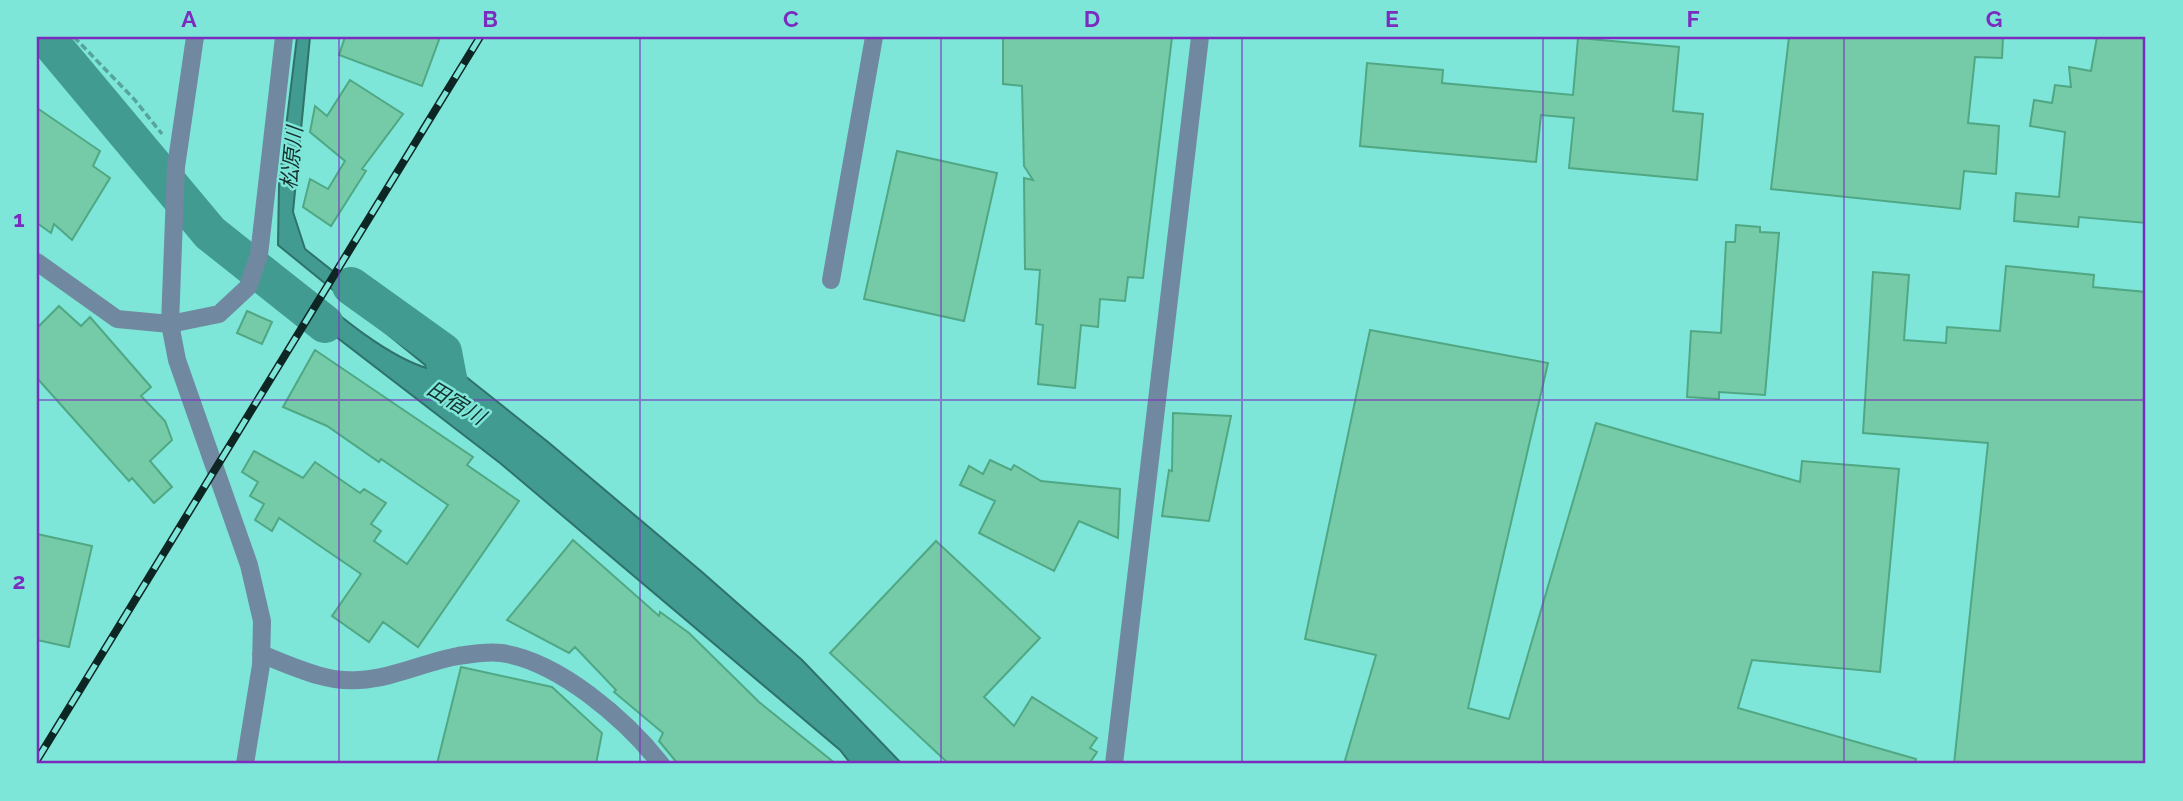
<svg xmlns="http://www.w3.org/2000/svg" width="2183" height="801" viewBox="0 0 2183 801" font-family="Raleway,'Noto Sans JP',sans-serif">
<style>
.water{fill:#429b90;stroke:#2e7269;stroke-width:2}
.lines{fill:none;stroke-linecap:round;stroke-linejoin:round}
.river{stroke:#429b90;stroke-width:38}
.building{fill:#75cba7;stroke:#50a784;stroke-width:2}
.path{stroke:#57a49b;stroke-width:3.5;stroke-dasharray:7 3.5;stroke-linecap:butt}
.minor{stroke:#7089a0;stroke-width:18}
.rail-casing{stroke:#0d2623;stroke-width:8}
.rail{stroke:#7de6d9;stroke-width:5;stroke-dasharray:16;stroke-linecap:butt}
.grid{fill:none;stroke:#7b2cbf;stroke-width:2;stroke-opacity:0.55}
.labels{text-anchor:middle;stroke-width:5;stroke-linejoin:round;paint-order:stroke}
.water-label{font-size:21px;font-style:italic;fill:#15312e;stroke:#7de6d9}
.neatline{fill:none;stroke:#7b2cbf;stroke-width:2.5}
.grid-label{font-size:23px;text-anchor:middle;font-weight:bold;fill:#7b2cbf}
</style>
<rect width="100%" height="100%" fill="#7de6d9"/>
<path class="water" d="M37,37H60L114,103L101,114L42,59L37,53Z
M297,37H310L293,212L305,249L548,442L702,572L802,660L902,764H851L840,750L500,463L287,299L270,258C313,292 378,355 430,369L278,245L279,185Z"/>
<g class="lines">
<path class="river" d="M46,37L210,233L325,324
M351,286L443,352L452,399"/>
</g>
<path class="building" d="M345,37H440L422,86L339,55Z
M1003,37H1172L1143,278L1128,277L1125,301L1100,299L1098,327L1081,325L1075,388L1038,384L1043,325L1036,324L1040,270L1025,269L1024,178L1033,180L1024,166L1022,86L1003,84Z
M1789,37H2003L2002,58L1975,57L1968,123L1999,126L1996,174L1964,171L1960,209L1771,189Z
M2097,37H2146V223L2079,217L2078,227L2014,221L2016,193L2059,197L2065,132L2030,126L2034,100L2052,103L2055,85L2071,87L2069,67L2091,71Z
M1578,38L1679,47L1673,111L1703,114L1697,180L1569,168L1574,118L1541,115L1536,162L1360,146L1367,63L1443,70L1442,83L1573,95Z
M350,80L403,114L362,169L366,171L331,226L303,207L310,179L328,189L345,161L310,132L315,106L327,116Z
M37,108L100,151L93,166L110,178L72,240L54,224L51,233L37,223Z
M897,151L997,173L964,321L864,299Z
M1736,225L1760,227V232L1779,233L1765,395L1719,392V399L1687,397L1691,331L1721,333L1726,242H1735Z
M2006,266L2094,275L2093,287L2146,292V764H1954L1988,443L1863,433L1873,272L1909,275L1904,340L1946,343L1947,327L2000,331Z
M59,306L81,326L90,317L151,387L141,396L165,421L172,440L150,461L172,487L154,503L132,478L129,481L37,378V328Z
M247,311L272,322L262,344L237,333Z
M1370,330L1548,363L1468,708L1509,719L1596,423L1800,482L1802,461L1899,469L1880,672L1752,660L1738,708L1916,759L1915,764H1344L1376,655L1305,639Z
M315,350L473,457L467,465L519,501L418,647L383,622L369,642L332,616L361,574L279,518L272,531L255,520L264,504L250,496L258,482L242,472L254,451L303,478L315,462L360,493L364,489L386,503L371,524L381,531L374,541L407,564L448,505L381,459L379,462L327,426L283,407Z
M1173,413L1231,416L1209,521L1162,516L1169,470L1172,471Z
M990,460L1011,470L1014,465L1041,481L1120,489L1118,538L1079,521L1054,571L979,533L995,501L960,485L969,466L983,474Z
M37,534L92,546L69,647L37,640Z
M573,540L659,616L660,612L689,633L759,702L836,764H678L659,741L663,733L614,692L616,690L575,647L569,653L507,620Z
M936,541L1040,638L984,697L1014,726L1032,697L1097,738L1090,748L1097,752L1089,764H949L830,653Z
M461,667L552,687L602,733L596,764H437Z"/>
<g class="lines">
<path class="path" d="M74,37L134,99L162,134"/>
<path class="minor" d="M195,37L176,167L170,324L177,360L249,565L262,621L261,665L245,764
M37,262L117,319L170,324L219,314L248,287L259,255L284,37
M831,280L874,37
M261,654C292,666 326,683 359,680C394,678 425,662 458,656C471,654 488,651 501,653C559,661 626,720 661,764
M1114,764L1200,37"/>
<defs>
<path id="rail" d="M37,760L480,37"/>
</defs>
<use href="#rail" class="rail-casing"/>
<use href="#rail" class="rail"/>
</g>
<path class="grid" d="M339,37V764M640,37V764M941,37V764M1242,37V764M1543,37V764M1844,37V764M37,400H2146"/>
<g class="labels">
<g class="water-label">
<text transform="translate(292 158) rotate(-84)" y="7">松原川</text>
<text transform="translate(456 403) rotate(31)" y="7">田宿川</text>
</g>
</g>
<rect width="2183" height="801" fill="none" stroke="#7de6d9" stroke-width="77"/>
<rect x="38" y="38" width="2106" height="724" class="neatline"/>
<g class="grid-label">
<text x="189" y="27">A</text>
<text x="490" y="27">B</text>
<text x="791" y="27">C</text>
<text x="1092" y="27">D</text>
<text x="1392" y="27">E</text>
<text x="1693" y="27">F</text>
<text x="1994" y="27">G</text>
<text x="19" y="227">1</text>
<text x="19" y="589">2</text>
</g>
</svg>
